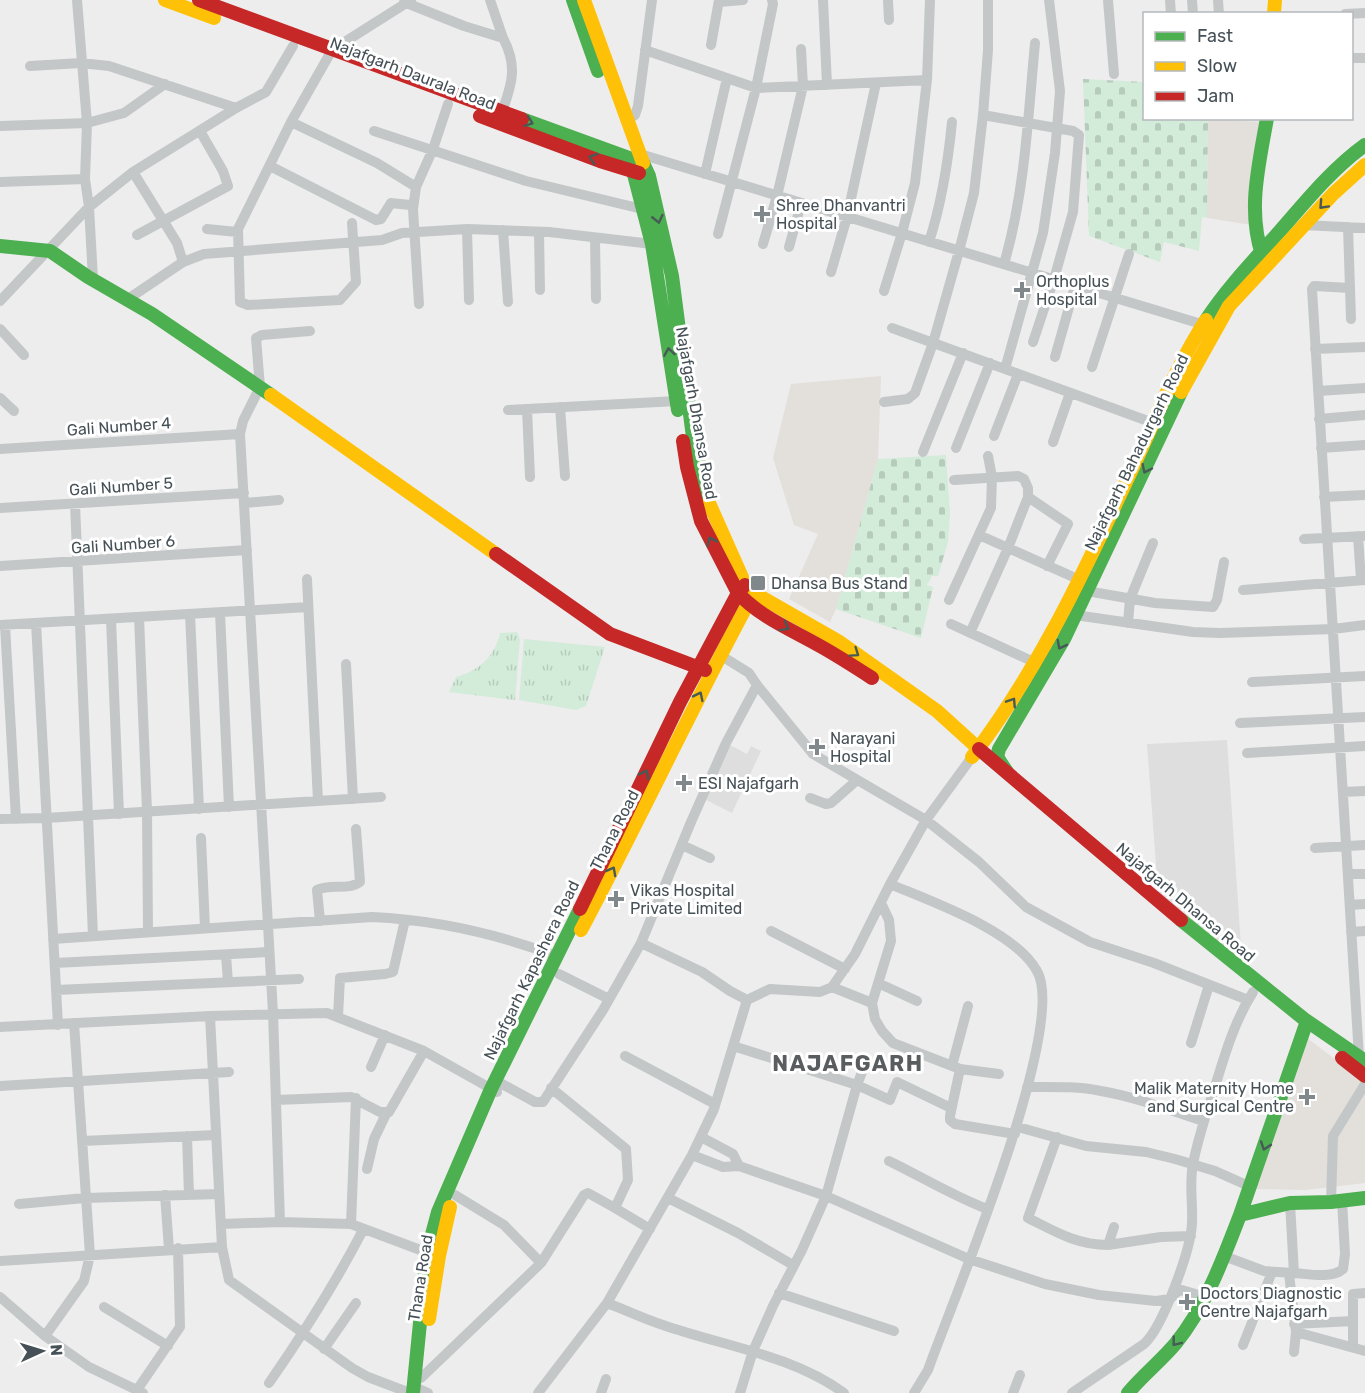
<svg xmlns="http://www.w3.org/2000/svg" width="1365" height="1393" viewBox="0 0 1365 1393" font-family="Rubik,sans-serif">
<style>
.commercial{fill:#e3dfda}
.education{fill:#dfdede}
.grass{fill:url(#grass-tufts)}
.cemetery{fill:url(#cemetery-stones)}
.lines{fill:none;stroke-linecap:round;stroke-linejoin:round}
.street{stroke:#c4c7c8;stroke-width:10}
.fast{stroke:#4caf50;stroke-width:14}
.slow{stroke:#ffc107;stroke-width:14}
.jam{stroke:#c62828;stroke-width:14}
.oneway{stroke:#475a56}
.poi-dot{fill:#80888c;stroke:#fff;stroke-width:2}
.labels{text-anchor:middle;stroke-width:6;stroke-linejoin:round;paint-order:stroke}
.street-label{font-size:16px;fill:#465157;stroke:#fff}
.poi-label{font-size:16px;fill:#465157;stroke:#fff;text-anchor:start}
.district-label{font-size:22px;font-weight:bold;letter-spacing:1.5px;fill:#595d60;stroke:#fff}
</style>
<defs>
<pattern id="grass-tufts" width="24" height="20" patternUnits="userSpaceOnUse" patternTransform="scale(1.5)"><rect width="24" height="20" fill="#d3ebd9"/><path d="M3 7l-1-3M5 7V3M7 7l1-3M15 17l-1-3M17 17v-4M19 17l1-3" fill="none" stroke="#b6cbbc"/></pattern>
<pattern id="cemetery-stones" width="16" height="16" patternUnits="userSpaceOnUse" patternTransform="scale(1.5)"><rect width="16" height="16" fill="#d3ebd9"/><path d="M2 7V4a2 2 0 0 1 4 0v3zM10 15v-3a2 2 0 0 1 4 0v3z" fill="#b6cbbc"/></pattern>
</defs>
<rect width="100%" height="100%" fill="#ededed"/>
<path class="commercial" d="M1208,119L1262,122L1252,225L1207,218Z
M881,376L878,459L836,609L830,622L789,599L818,534L794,525L773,458L791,384Z
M1307,1038L1365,1082V1183L1305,1190L1254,1189Z"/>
<path class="education" d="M1227,740L1242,961L1158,892L1147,744Z
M730,745L747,754L751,746L761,751L732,813L704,799Z"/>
<path class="grass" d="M517,632L520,639L515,700L449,692L456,677C479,671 495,656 500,633Z
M524,639L605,647L586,706L576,710L519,700Z"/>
<path class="cemetery" d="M1083,79L1144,82V118L1208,119L1207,218L1202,217L1199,251L1164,242L1160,262L1089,236Z
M946,455L950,513L948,542L938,576H932L927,585L933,587L921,638L836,609L878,459Z"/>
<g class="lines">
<path class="street" d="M77,0L87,123L85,179L89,207L93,279
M490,0L503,38
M823,0L827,85
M888,0L889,20
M1108,0L1114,74
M1170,0L1171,14
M1192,0L1193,14
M1218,0L1219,14
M404,2L464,26L503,38C518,66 512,84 502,112
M719,2L743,0
M1345,14L1365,13
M711,45L719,0
M645,50L756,88L927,80
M1352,58H1365
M30,66L81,63L109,66L236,108
M983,115L1073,131L1079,135L1073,212L1054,279L1033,342
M627,120L635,115L638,106L652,0
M291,122L377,163L416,187
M0,126L87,123L124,113L165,84
M374,131L526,181L642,209
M640,154L1208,326
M270,166L376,220L381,219L391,203L410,205L413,209L419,304
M133,172L177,243L183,262
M705,174L727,78
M0,182L85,179
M413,209L416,187L433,149L448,104
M352,223L356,282L340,300L248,305L240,302L238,229L291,122L332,50L411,0
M1302,225L1365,228
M1348,227L1351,319
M207,229L237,232
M467,229L469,300
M503,230L508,302
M539,232L540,290
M718,234L756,88L773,4L772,0
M137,235L228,186L223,171L200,131
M595,239L596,299
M929,242C942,202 948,163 952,122
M763,244L777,196L803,86L801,49
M789,247L801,204
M1004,264C1025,192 1028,117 1035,43
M831,272L847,217L876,83
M1350,288L1314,286L1312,289L1359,1057
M884,291L902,233L915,183L927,80L930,0
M128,299L183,262L204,254L382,240L402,233L467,229L549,232L652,244
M0,301L89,207L133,172L236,108L266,92L293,46
M892,328L1159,425
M0,329L24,355
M1315,349L1365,347
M1055,357L1075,286
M1092,367L1129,254
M1005,369L1043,233L1055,153L1060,91L1049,0
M1318,391L1365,388
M0,398L14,411
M884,402L908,399L915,393L933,343L959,251L974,193L983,115L988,50V0
M560,407L565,476
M527,409L530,477
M508,410L677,401
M1319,419L1365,415
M994,436L1018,374
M1053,442L1070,393
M956,448L990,363
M1321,448L1365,445
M0,449L240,434
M923,452L963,353
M954,480L1018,476L1024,479L1028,488V497L1008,548L970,633
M1028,497L1068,524L1047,566
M1324,497L1365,495
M245,503L279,500
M75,504L93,936
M0,508L244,493
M979,535L1080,580
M1358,536L1361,580
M1304,539L1365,536
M0,566L247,550
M307,579L318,801
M1243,590L1365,580
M1087,591L1155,603L1213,607L1217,600L1224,562
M949,600L991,508L992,477L988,456
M220,613L229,807
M190,614L199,809
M1075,615L1193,632L1220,633L1333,629L1365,625
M139,617L147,811L148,932
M111,619L119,814
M36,623L58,1025
M1128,623L1130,599L1153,543
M951,624L1036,663
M0,625L308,607
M5,625L16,819
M720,655L749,673L757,685L813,754L926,820L979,862L1026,907L1090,942L1154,963L1248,1000
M346,664L353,799
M1252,682L1365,676
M1240,723L1365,717
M1247,753L1365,746
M1343,792L1365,791
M810,798L826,804L831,803L856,781
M0,819L46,818L381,797
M201,838L205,928
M682,845L710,858
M1315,848L1365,845
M1348,874H1365
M890,884C932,902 1014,930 1037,971C1069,1026 952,1302 928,1370L914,1393
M881,903L889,920L891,941L872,1003L875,1019L882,1031L893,1043L960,1069L950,1116V1120L955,1124L1015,1134
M1350,905L1365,904
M320,921L317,890C330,883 349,891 360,882L356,829
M771,931L845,969
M1351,932L1365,931
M53,939L372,917C434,920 498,934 556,956
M641,943L702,972L730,991L747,1000
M226,955L228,982
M55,963L269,952
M559,974L609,999
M878,983L917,1001
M832,987L872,1003
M56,990L299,979
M210,1016L222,1247L229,1280L352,1368L368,1377L410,1393
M338,1016L340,978L385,974L393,972L405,920
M0,1027L210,1016L327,1013L424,1051L497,1092
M1191,1043L1209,985
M733,1046L857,1085L864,1067
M625,1056L715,1104
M952,1066L968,1006
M371,1067L385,1035
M960,1069L999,1074
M502,1084L535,1102H543L603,1010L641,943L691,822L726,743L757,685
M0,1086L229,1072
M1027,1087C1052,1087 1077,1086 1101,1091C1136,1097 1169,1110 1203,1121
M551,1088L626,1149L628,1180L615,1208L650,1229
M276,1100L351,1097L380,1112H389L424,1051
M1018,1127L1086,1146L1146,1152L1175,1159L1215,1171L1251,1187
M187,1136L189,1195
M1057,1137L1028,1218C1056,1232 1077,1245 1108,1245L1114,1227
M82,1141L216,1135
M692,1155L723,1167L739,1166L733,1154L701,1137
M889,1161C922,1177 953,1196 987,1209
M739,1166L826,1196L969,1259L1045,1284L1099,1295L1156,1301L1170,1299L1177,1292L1182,1290L1205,1297
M367,1169L374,1139L387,1112
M165,1195L169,1249
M455,1195L504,1225L541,1263
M668,1198L738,1233L793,1265
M1331,1202L1333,1136L1365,1084
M19,1204L85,1198L219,1194
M280,1222L273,1013L240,434L243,421L260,387L256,338L262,335L310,331
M221,1224L280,1222L351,1224L431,1254
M351,1224L356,1098
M1108,1245L1161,1237L1191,1236
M1224,1256L1264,1271L1294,1273L1290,1203
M0,1261L222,1247
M1294,1273C1309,1274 1332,1279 1343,1269L1345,1254L1342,1200
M1289,1274L1296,1332L1294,1352
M779,1293L894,1331
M0,1297L45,1336L89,1367L143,1393
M607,1303C626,1310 644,1319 663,1325C723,1346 792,1355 844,1393
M104,1307L168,1346
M1353,1321V1294L1365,1293
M1294,1324L1353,1321V1347
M1296,1332L1365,1351
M45,1336L84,1281L90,1255L74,1023
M1243,1345L1272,1272
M324,1349L356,1303
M421,1378L541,1263L584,1195L588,1193L615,1208
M269,1383C303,1334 335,1284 363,1230
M419,1389L428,1393
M137,1390L180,1327L178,1248
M538,1393L607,1303L692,1155L714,1109L747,1000L770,989L820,992L832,987L855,954L890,884L926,820L972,757
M601,1393L606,1379
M740,1393L753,1351L773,1306L802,1250L826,1196L857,1085L890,1100L897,1082L951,1108
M1013,1393L1020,1375
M1072,1393L1144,1344C1163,1327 1191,1249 1192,1223C1193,1203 1189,1184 1193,1164C1198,1138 1206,1114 1214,1090C1224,1057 1234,1022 1253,992"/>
<path class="fast" d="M573,0L598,71
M522,119L643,163L649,176L672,276L693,437L709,503
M630,159L652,244L678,410
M0,246L50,251L88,277L152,314L271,395
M1264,260C1246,213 1259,165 1267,118
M1206,320C1227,288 1254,260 1280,231C1307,200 1332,169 1365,145
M1007,772L997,757L999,749L1064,639L1181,392
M1181,920L1304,1019L1365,1061
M1240,1215L1307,1021
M1240,1215L1290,1203L1331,1202L1365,1198
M413,1393L427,1253L438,1212L491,1089L580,909
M1128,1393C1143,1375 1161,1361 1176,1343C1206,1306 1223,1259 1240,1215"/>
<path class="slow" d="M165,0L214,18
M584,0L643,163
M1274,14L1275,0
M1181,392L1229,306L1333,194L1365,165
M271,395L496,554
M709,503L745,584L754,593L838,641L937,711L979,749
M972,757C1041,666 1085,570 1133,467C1156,418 1176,366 1206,320
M581,930C640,819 693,705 753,594
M429,1319L439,1256L450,1207"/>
<path class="jam" d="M199,0L522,119
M480,116L600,161L639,173
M683,441L687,467L701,521L738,593C760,617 792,630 820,646C838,656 855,667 872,678
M496,554L610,634L705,670
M979,749L1181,920
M580,909L680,702L738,593L745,585
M1342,1058L1365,1076"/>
</g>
<defs><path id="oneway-chevron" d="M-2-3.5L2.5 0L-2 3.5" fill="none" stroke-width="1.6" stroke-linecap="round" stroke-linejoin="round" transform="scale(1.5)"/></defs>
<g class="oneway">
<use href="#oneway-chevron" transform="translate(529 122) rotate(20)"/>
<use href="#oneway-chevron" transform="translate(593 158) rotate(-160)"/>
<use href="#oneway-chevron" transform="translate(1323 205) rotate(133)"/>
<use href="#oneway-chevron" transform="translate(658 219) rotate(77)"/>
<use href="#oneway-chevron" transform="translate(669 352) rotate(-99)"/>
<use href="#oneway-chevron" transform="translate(1146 469) rotate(115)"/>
<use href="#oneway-chevron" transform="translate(711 541) rotate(-116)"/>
<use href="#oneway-chevron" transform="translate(785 627) rotate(29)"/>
<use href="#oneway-chevron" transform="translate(1061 645) rotate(118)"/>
<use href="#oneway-chevron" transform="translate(855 653) rotate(35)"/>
<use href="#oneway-chevron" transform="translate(699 696) rotate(-64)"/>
<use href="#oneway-chevron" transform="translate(1012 702) rotate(-57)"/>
<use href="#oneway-chevron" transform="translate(645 774) rotate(-64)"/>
<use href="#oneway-chevron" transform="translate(612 871) rotate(-62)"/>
<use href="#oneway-chevron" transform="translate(1265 1146) rotate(109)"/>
<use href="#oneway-chevron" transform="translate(1176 1342) rotate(128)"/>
</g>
<g class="poi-dot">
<path d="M759 205h6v6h6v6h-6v6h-6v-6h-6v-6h6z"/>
<path d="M1019 281h6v6h6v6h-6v6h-6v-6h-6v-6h6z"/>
<rect x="750" y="575" width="16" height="16" rx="3"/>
<path d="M814 738h6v6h6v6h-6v6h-6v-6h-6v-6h6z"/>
<path d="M681 774h6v6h6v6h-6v6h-6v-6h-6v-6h6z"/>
<path d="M613 890h6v6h6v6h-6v6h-6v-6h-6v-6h6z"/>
<path d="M1304 1088h6v6h6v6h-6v6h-6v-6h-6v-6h6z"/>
<path d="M1184 1293h6v6h6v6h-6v6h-6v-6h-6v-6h6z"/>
</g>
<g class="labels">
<g class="street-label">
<text transform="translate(413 73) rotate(21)" y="6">Najafgarh Daurala Road</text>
<text transform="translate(697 413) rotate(80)" y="6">Najafgarh Dhansa Road</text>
<text transform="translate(119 426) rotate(-4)" y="6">Gali Number 4</text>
<text transform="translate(1136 452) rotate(-64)" y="6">Najafgarh Bahadurgarh Road</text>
<text transform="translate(121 486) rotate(-4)" y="6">Gali Number 5</text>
<text transform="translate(123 544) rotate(-4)" y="6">Gali Number 6</text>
<text transform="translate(614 830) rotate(-63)" y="6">Thana Road</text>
<text transform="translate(1186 902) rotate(40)" y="6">Najafgarh Dhansa Road</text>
<text transform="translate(531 970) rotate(-64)" y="6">Najafgarh Kapashera Road</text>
<text transform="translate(420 1278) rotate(-81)" y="6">Thana Road</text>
</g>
<g class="poi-label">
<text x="776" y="211">Shree Dhanvantri<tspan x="776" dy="18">Hospital</tspan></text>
<text x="1036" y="287">Orthoplus<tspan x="1036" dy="18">Hospital</tspan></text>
<text x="771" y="589">Dhansa Bus Stand</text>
<text x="830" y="744">Narayani<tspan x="830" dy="18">Hospital</tspan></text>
<text x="698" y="789">ESI Najafgarh</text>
<text x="630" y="896">Vikas Hospital<tspan x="630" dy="18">Private Limited</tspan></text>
<text x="1294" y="1094" text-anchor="end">Malik Maternity Home<tspan x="1294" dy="18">and Surgical Centre</tspan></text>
<text x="1200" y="1299">Doctors Diagnostic<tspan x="1200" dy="18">Centre Najafgarh</tspan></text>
</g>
<g class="district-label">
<text x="848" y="1071">NAJAFGARH</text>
</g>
</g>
<rect x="1143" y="12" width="210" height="108" fill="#ffffff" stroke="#b5b9bc" stroke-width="1.5"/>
<rect x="1155" y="32" width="30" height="9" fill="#4caf50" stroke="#b5b9bc" stroke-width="1.5"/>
<text x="1197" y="42" font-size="18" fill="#465157">Fast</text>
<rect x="1155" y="62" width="30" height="9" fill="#ffc107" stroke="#b5b9bc" stroke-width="1.5"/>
<text x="1197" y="72" font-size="18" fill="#465157">Slow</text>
<rect x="1155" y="92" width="30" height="9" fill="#c62828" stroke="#b5b9bc" stroke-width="1.5"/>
<text x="1197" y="102" font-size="18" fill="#465157">Jam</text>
<g transform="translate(42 1351) rotate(86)" stroke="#ffffff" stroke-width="4.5" paint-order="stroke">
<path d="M0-4.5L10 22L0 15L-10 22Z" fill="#465157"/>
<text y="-9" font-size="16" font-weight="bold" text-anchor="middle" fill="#465157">N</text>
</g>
</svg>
